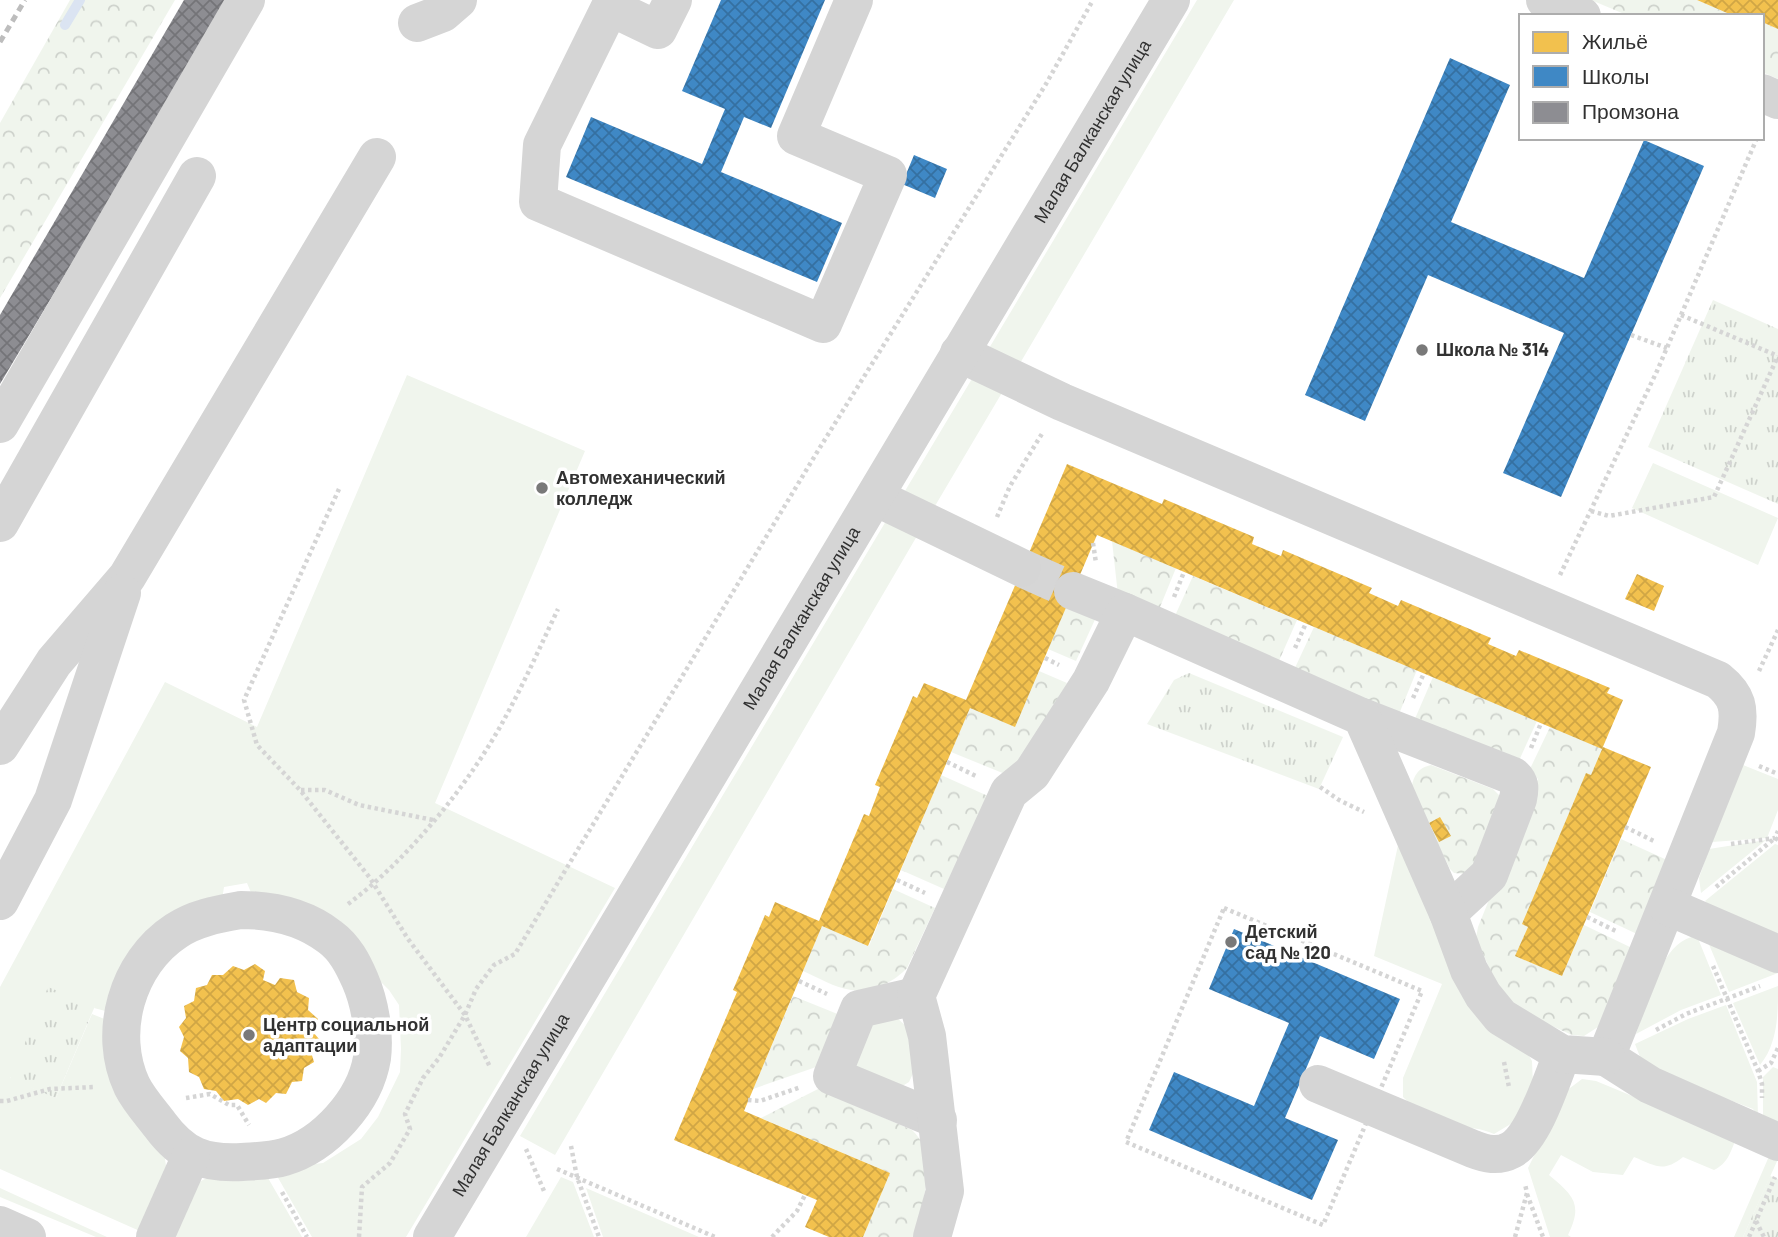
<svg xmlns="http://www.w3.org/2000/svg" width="1778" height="1237" viewBox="0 0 1778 1237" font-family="Barlow,sans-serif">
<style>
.grass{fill:#f0f5ed}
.forest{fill:url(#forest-crowns)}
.park{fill:url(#park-tufts)}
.homes{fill:url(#homes-cross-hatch)}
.schools{fill:url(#schools-cross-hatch)}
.industry{fill:url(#industry-cross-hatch)}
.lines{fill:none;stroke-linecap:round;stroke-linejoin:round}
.stream{stroke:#dbe4f2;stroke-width:10}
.minor-tunnel{stroke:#d6d6d6;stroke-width:38;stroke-dasharray:38 19;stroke-linecap:butt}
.path{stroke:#d5d5d5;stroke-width:4.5;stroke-dasharray:3.5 3.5;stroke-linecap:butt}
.minor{stroke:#d5d5d5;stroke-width:38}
.rail{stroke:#bdbdbd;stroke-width:5;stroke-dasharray:7 5;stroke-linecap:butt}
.poi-dot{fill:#797979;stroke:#fff;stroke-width:2.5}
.labels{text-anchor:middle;stroke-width:7;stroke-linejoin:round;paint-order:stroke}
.street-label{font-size:18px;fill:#313131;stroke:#fff}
.poi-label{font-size:18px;font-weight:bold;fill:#313131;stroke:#fff;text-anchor:start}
</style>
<defs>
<pattern id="forest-crowns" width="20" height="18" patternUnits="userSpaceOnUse" patternTransform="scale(1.75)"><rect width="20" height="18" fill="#f0f5ed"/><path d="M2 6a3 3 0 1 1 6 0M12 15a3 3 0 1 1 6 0" fill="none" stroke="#ced2cc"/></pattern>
<pattern id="park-tufts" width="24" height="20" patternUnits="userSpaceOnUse" patternTransform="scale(1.75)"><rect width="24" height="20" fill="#f0f5ed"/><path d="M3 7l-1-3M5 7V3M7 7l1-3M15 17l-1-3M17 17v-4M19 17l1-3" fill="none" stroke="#ced2cc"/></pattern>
<pattern id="homes-cross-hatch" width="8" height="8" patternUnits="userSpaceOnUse" patternTransform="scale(1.75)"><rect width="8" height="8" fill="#f2c14e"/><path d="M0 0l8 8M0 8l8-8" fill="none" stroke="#d0a645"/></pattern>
<pattern id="schools-cross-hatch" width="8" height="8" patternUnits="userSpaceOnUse" patternTransform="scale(1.75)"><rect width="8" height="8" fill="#3f88c5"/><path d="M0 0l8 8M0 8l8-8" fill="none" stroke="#3570a1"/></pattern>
<pattern id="industry-cross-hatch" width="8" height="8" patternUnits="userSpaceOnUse" patternTransform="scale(1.75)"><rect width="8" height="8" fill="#8d8d92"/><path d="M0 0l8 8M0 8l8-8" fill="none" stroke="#747478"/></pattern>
</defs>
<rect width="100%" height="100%" fill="#fff"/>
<path class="grass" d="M1197,0H1234L1019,365L988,350Z
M407,375L585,451L435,803L615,888L406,1237H312L273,1169L323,1163L361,1139L378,1117L400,1072L401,1049L399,1005L389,990L375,976L252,895L247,883L224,887L222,900L113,1013L94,1008L95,1006L10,1078L56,1098L92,1014L112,1022L164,1152L166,1166L142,1232L0,1169V987L165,682L257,727Z
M973,377L1003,391L935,506L905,491Z
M1653,463L1778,518L1758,565L1632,508Z
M886,521L917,536L555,1155L520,1136Z
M1743,765L1778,779V810L1767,838L1712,842Z
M1400,836L1532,1061L1533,1085L1514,1122L1494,1134C1480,1128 1470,1128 1456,1126C1436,1124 1416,1111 1403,1097V1078L1442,984L1374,956Z
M1766,840L1701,893L1699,878L1709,849Z
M1775,844L1778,845V941L1713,910L1705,901Z
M1705,935L1778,964V973L1729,992Z
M1697,936L1721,995L1681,1010L1636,1034C1647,1004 1661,939 1697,936Z
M1778,986C1778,1014 1778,1043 1760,1065L1733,1003Z
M1726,1005L1757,1082L1758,1116L1753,1109L1657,1072L1640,1057L1635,1044L1688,1019Z
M895,1016L908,1028L916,1067L909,1082L899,1088L865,1077L856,1065L874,1019Z
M1773,1067L1778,1069V1125L1763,1119V1077Z
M1582,1079L1596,1081L1736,1139C1730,1153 1728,1163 1714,1170L1683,1157C1663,1173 1656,1166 1634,1157L1623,1175L1593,1172L1561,1155L1549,1175C1574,1196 1583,1204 1568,1235L1571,1237H1550L1528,1168L1566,1091Z
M1770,1154L1778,1159L1743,1237H1734Z
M264,1171L302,1237H170L199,1182L213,1175Z
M561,1177L573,1182L594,1237H526Z
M0,1188L107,1237H96L0,1197Z
M586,1188L699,1237H603Z"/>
<path class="forest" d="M70,0H175L0,298V123Z
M1591,0H1697L1734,16H1629Z
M1762,22L1778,29V79L1762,72Z
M1112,541L1176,568L1158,612L1118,595Z
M1193,576L1297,620L1278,663L1174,618Z
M1069,600L1098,613L1076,661L1048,649Z
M1314,627L1417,670L1399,714L1294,670Z
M1039,671L1067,683L1030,758L1005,774L951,752L970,708Z
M1433,677L1537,721L1517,765L1414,721Z
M1550,727L1603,749L1516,956L1562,976L1584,925L1632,948L1598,1027L1584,1036L1572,1035L1512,1008L1499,990L1476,938L1478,927L1538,779L1529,771Z
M1431,765L1493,789L1500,796L1481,859L1466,874L1454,873L1450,869L1411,791C1413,777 1417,768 1431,765Z
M941,775L988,796L944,889L901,870Z
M1621,839L1667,860L1637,934L1590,912Z
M893,889L935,908L907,968C894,982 871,994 851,990C835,988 817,977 803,971L822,926L869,946Z
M793,996L840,1015L819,1066L753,1089Z
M818,1089L912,1130C940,1155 922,1208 913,1237H863L890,1173L761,1118Z"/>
<path class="park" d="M1713,300L1778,329V504L1648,447Z
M1189,673L1343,737L1319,789L1147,724L1174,680Z
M48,987L95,1006L56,1098L10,1079Z
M1770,1176L1778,1179V1237H1743Z"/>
<path class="homes" d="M1697,0H1778V29L1762,22V16H1734Z
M1067,464L1162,504L1164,499L1254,537L1252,544L1281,556L1283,550L1372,588L1369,593L1398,606L1401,600L1491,638L1488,644L1516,656L1519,650L1610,688L1607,693L1623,700L1602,749L1097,535L1015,727L970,708L868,946L822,926L744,1111L890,1173L863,1237H829L805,1227L817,1200L674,1140L737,992L733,990L765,915L769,917L775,902L819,921L864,814L869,816L880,787L875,785L913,696L917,698L924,683L966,700Z
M1637,574L1664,586L1654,611L1625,599Z
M1603,747L1651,767L1562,976L1515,956L1528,927L1522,924L1586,773L1591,775Z
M1440,817L1451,836L1439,842L1429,823Z
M255,964L265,971L263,980L275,985L280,978L294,980L297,992L309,998L308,1010L318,1019L313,1032L319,1039L311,1052L314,1062L304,1068L302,1081L292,1082L286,1094L276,1093L266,1103L259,1099L248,1105L238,1099L224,1101L216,1091L204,1089L199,1077L189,1072L188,1058L180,1051L184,1037L179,1027L186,1018L184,1006L194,1001L196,988L207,985L212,975H223L233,966L244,970Z"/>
<path class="schools" d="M721,0H825L771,128L744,117L721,172L842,223L817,282L566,177L591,117L702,164L725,109L682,91Z
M1450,58L1510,85L1451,222L1584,278L1644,140L1704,166L1561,497L1503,473L1564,333L1428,275L1365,421L1305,395Z
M914,155L947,169L935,198L902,184Z
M1234,929L1400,999L1374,1059L1320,1036L1285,1118L1338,1140L1312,1200L1149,1130L1174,1072L1254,1106L1289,1023L1209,989Z"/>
<path class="industry" d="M184,0H229L0,384V315Z"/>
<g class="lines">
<path class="stream" d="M65,25L80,0"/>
<path class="minor-tunnel" d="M1022,568L1073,591"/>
<path class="path" d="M1681,315L1778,356
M1631,335L1667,348
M339,489L244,700L257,745L300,790L370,878L408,939L465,1015L490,1067
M1591,511L1609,516L1714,497L1778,356
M997,517L1010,486L1043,432
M1093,543L1096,563
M1560,575L1657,371L1757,138
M1174,597L1184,572
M1295,648L1306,623
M1045,658L1059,665
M1759,671L1778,630
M1413,698L1424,673
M1531,748L1541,723
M947,762L978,777
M1759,766L1778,774
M1320,787L1339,800L1364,812
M301,790H325L359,805L433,820
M1625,827L1656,842
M1731,844L1775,838L1778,831
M897,880L925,893
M1716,887L1775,838L1778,840
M348,904C408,860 471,782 506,716C525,681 541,645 558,609
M1224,908L1422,991L1323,1225L1126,1142Z
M1587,917L1618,932
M1713,966L1758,1071L1762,1084V1098
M799,981L827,994
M1656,1030L1686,1014L1760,986
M1504,1062L1509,1087
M1758,1071L1771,1063L1778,1048
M186,1098L210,1094L229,1105H237L249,1125
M748,1100L760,1101L801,1087
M0,1101H7L50,1089L95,1087
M571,1146L577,1177L599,1237
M526,1149L544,1191
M557,1169L715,1237
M282,1192L307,1237
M1527,1194L1543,1237
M1756,1221L1764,1237
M359,1237L362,1187L390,1163L410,1129L405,1114L423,1078L439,1058L465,1015L476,989L494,965L515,954L819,449L1046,84L1093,0
M772,1237L797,1211L805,1195
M1515,1237L1527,1193L1525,1184
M1749,1237L1775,1177"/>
<g class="minor">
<path d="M673,0L658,30L610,7L542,145L538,202L823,324L888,175L796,136L854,0"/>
<path d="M1545,0L1582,16"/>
<path d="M417,23L443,13L458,0"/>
<path d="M1762,93L1778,100"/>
<path d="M959,353L1062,402L1718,680C1738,696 1740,709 1736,733L1606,1057L1650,1085L1778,1142"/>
<path d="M0,424L246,0"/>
<path d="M875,497L1022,568"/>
<path d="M0,523L197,176"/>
<path d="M1073,591L1125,612"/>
<path d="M1362,717L1513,776C1521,783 1520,789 1518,799L1489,875L1448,913"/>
<path d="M0,746L54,662L127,577L377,157"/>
<path d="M0,901L53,800L122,593"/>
<path d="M1667,906L1778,954"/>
<path d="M241,910C274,910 304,917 330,937C345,948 353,964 360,980C370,1003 375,1033 372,1058C365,1101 325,1145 284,1157C271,1161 256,1161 242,1162C204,1164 183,1156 160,1125C151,1113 139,1100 132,1086C107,1033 127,963 176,931C195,918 219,914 241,910Z"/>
<path d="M916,996L859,1009L832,1076L938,1120"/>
<path d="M1318,1084L1473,1149C1486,1154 1498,1157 1511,1150C1534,1138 1552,1079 1562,1054"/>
<path d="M0,1225L27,1237"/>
<path d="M155,1237L191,1156"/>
<path id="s1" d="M432,1237L1171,0"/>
<path d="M932,1237L945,1191L927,1036L916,996L1009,792L1032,773L1091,681L1125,612L1362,717L1448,913L1469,970L1483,995L1501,1017L1562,1054L1606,1057"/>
</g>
<path class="rail" d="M0,42L25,0"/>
</g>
<g class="poi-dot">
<circle cx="1422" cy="350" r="7"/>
<circle cx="542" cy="488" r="7"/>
<circle cx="1231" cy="942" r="7"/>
<circle cx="249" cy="1035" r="7"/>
</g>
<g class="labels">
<g class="street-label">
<text dy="6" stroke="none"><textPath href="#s1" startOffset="1288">Малая Балканская улица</textPath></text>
<text dy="6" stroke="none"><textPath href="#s1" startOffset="721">Малая Балканская улица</textPath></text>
<text dy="6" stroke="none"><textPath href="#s1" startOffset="154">Малая Балканская улица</textPath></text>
</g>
<g class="poi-label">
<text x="1436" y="356">Школа № 314</text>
<text x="556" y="484">Автомеханический<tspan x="556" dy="21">колледж</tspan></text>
<text x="1245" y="938">Детский<tspan x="1245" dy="21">сад № 120</tspan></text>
<text x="263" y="1031">Центр социальной<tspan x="263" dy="21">адаптации</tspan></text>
</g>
</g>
<rect x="1519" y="14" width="245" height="126" fill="#ffffff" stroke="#adadad" stroke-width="2"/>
<rect x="1533" y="32" width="35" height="21" fill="#f2c14e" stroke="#adadad" stroke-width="2"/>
<text x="1582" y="49" font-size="21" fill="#313131">Жильё</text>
<rect x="1533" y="66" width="35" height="21" fill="#3f88c5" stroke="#adadad" stroke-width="2"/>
<text x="1582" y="84" font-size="21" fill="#313131">Школы</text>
<rect x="1533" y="102" width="35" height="21" fill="#8d8d92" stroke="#adadad" stroke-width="2"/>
<text x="1582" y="119" font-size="21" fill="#313131">Промзона</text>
</svg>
